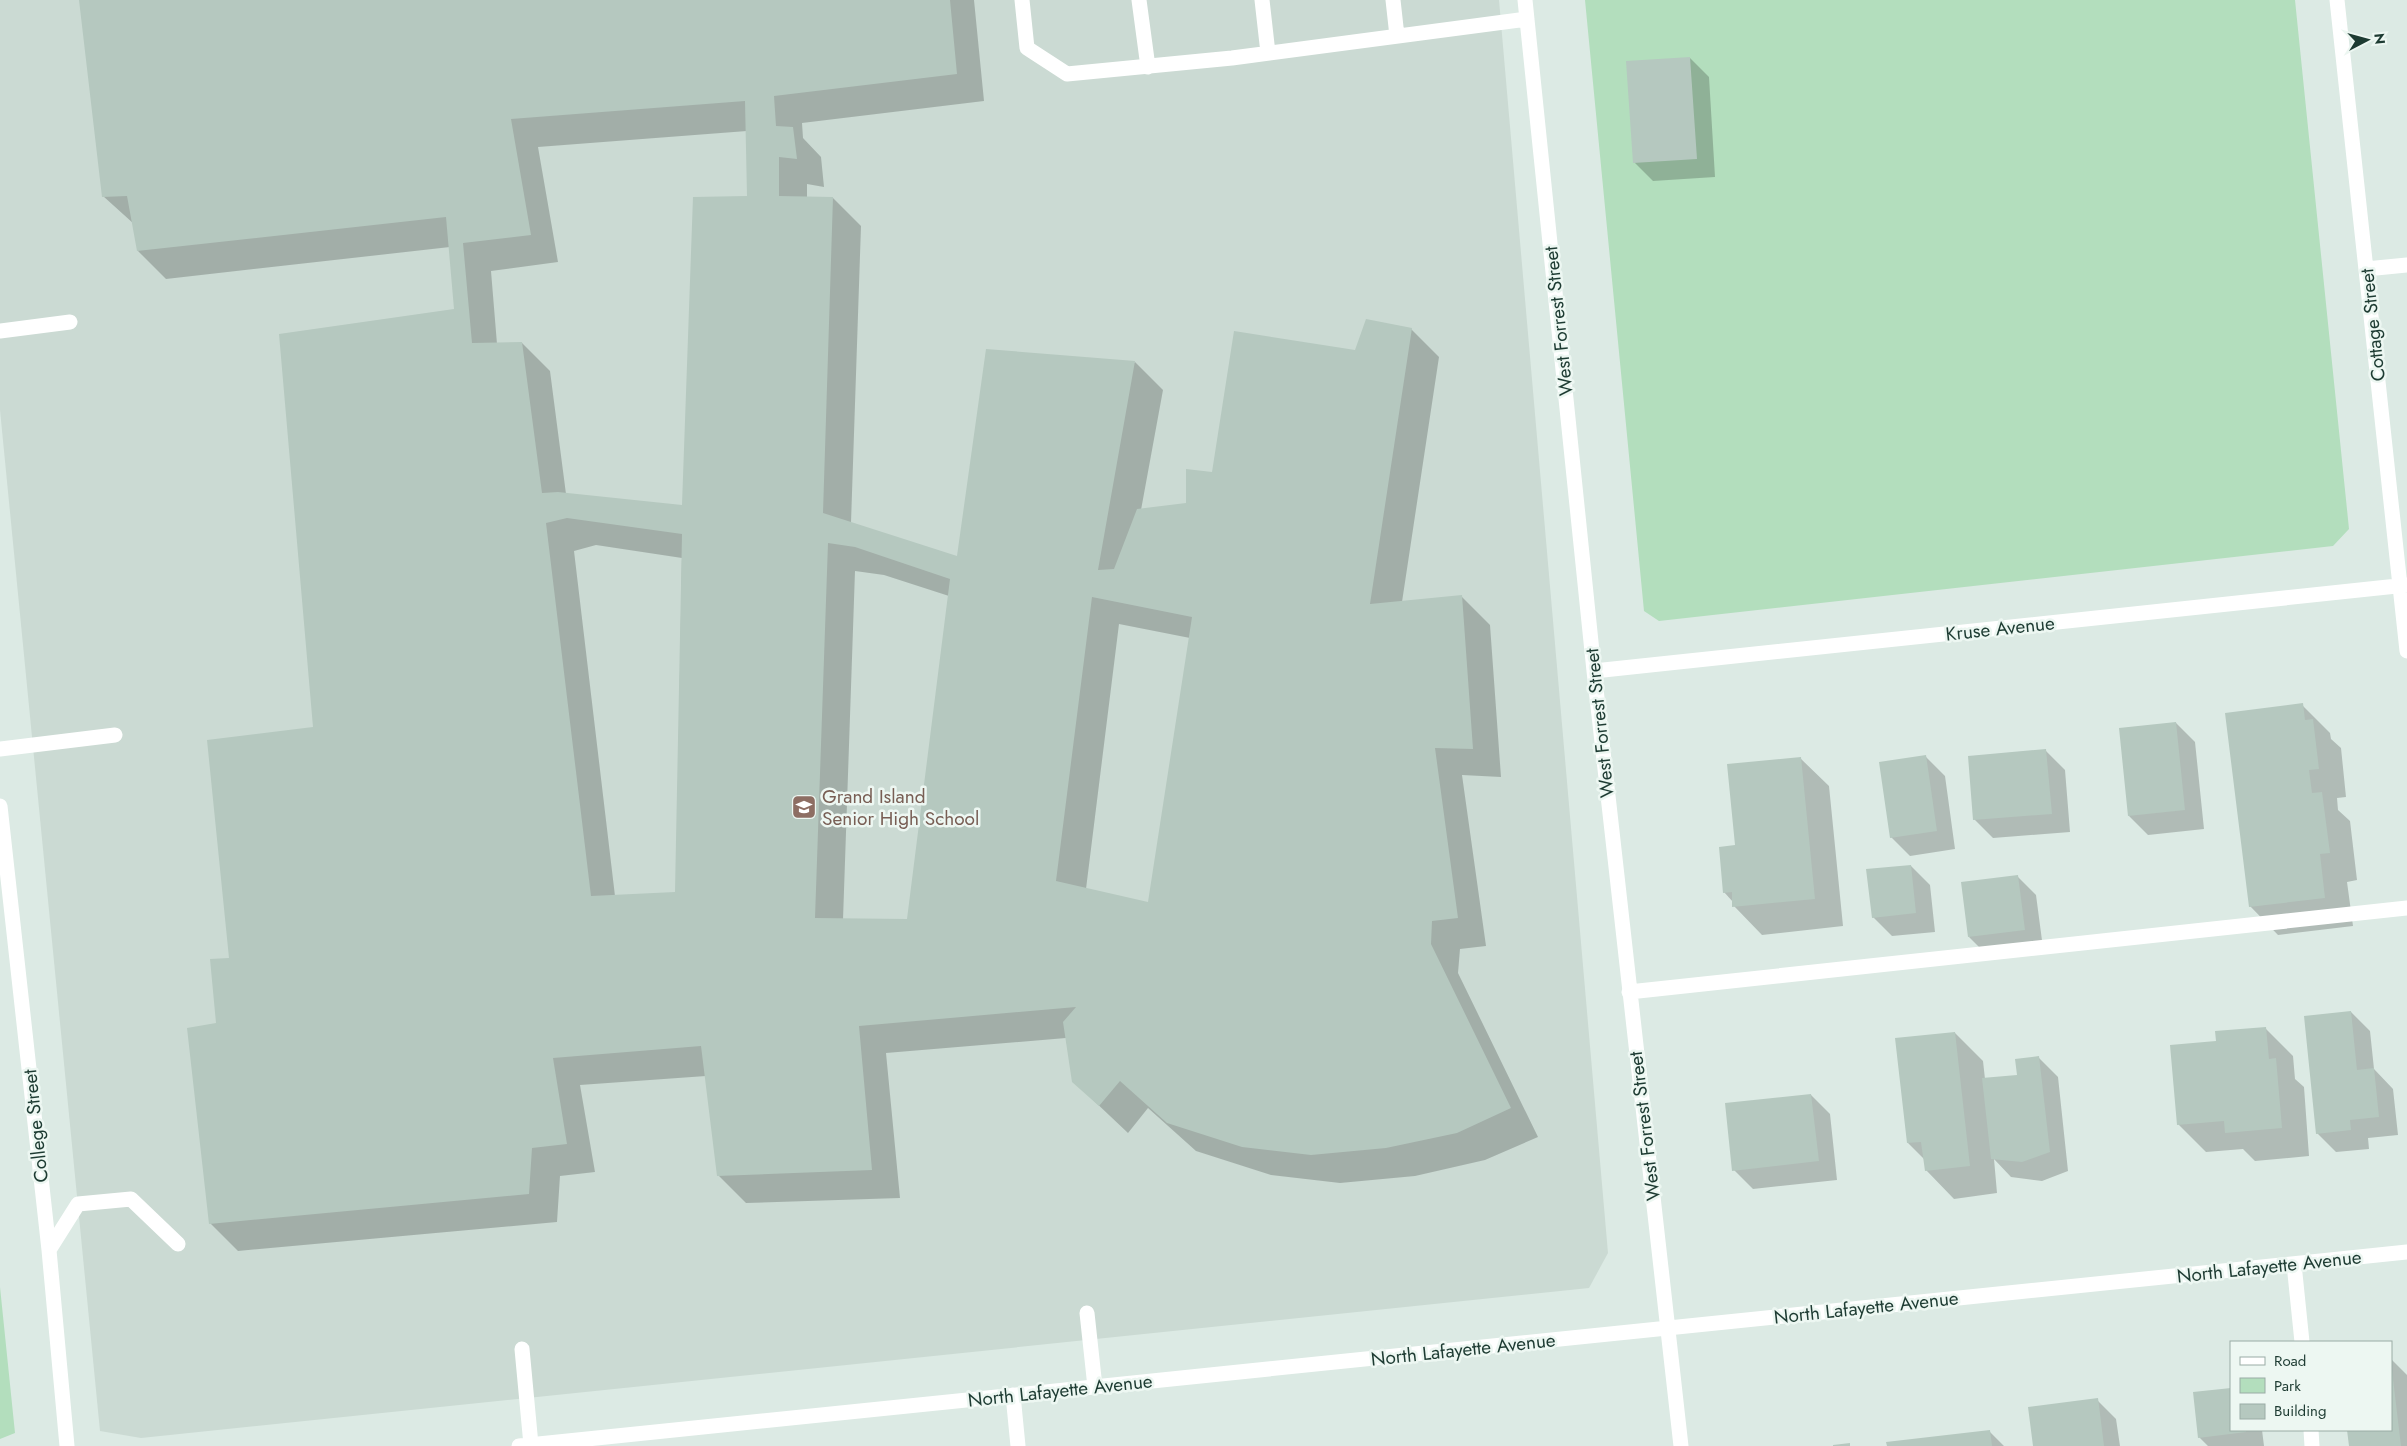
<svg xmlns="http://www.w3.org/2000/svg" width="2407" height="1446" viewBox="0 0 2407 1446" font-family="Jost,sans-serif">
<style>
.built{fill:#cbdad3}
.green{fill:#b3debd}
.shadow{fill:#0003;fill-rule:evenodd}
.building{fill:#b5c8bf;fill-rule:evenodd}
.lines{fill:none;stroke-linecap:round;stroke-linejoin:round}
.minor{stroke:#fff;stroke-width:15}
.labels{text-anchor:middle;stroke-width:5;stroke-linejoin:round;paint-order:stroke}
.street-label{font-size:19px;fill:#1d3b32;stroke:#edf7f2}
.education-label{font-size:19px;fill:#785e54;stroke:#edf7f2;text-anchor:start}
</style>
<rect width="100%" height="100%" fill="#dceae4"/>
<path class="built" d="M0,0H1499L1608,1253L1589,1288L141,1438L100,1431L0,410Z"/>
<path class="green" d="M1585,0H2295L2349,529L2333,546L1659,621L1644,611Z
M0,1287L15,1433L0,1439Z"/>
<path class="shadow" d="M80,0H974L984,101L802,123L803,138L821,157L824,187L807,184V198H833L861,226L851,523L958,558L1135,362L1163,390L1141,510L1188,504L1213,473L1356,352L1411,329L1439,357L1402,602L1462,597L1490,625L1501,777L1462,775L1486,946L1460,949L1458,973L1538,1137L1485,1160L1415,1176L1340,1183L1271,1175L1196,1151L1148,1108L1128,1133L1073,1081L1066,1038L886,1053L900,1198L746,1203L718,1175L706,1076L580,1085L595,1172L560,1176L557,1222L238,1251L210,1223L217,1024L231,960L314,728L455,310L450,247L166,279L138,251L134,224L103,196ZM747,131L748,197L684,506L566,494L550,371L522,343L497,344L491,271L558,262L538,147ZM596,545L682,558L676,894L615,896L574,551ZM855,571L884,575L949,596L908,921L843,920ZM1119,624L1190,638L1149,904L1086,889Z
M1690,58L1709,77L1715,177L1653,181L1634,162Z
M2302,705L2330,733L2331,739L2341,748L2346,797L2337,798L2338,810L2350,821L2357,880L2347,882L2353,926L2278,935L2250,906Z
M2176,723L2195,742L2204,829L2148,835L2129,816Z
M2046,751L2065,770L2070,832L1993,838L1974,819Z
M1926,757L1945,776L1955,849L1910,856L1891,837Z
M1800,758L1829,786L1843,926L1762,935L1734,906L1733,902L1724,892L1736,847Z
M1911,866L1930,885L1935,932L1892,936L1873,917Z
M2017,876L2036,895L2043,948L1988,956L1969,937Z
M2351,1012L2370,1031L2374,1069L2393,1089L2398,1135L2368,1138L2369,1149L2336,1152L2317,1133Z
M2265,1028L2293,1056L2295,1079L2304,1087L2309,1156L2255,1161L2243,1149L2206,1152L2178,1124L2218,1042Z
M1955,1033L1983,1061L1985,1079L2018,1076L2039,1058L2058,1077L2068,1171L2042,1181L2011,1177L1994,1159L1997,1193L1954,1199L1926,1170L1924,1159L1908,1143Z
M1811,1095L1830,1114L1837,1180L1753,1189L1734,1170Z
M2391,1359L2407,1375V1446H2350L2348,1430H2391Z
M2097,1400L2116,1419L2120,1446H2034Z
M2231,1430H2262L2264,1446H2208L2199,1437Z
M1989,1431L2004,1446H1888Z"/>
<path class="building" d="M79,0H950L957,74L774,96L776,126L793,127L797,159L779,157V196L833,197L823,513L957,556L986,349L1135,361L1098,570L1114,569L1137,509L1186,503V469L1212,472L1234,331L1355,350L1366,319L1412,328L1370,604L1462,595L1473,749L1435,748L1458,918L1432,921L1431,944L1511,1108L1457,1133L1386,1148L1311,1155L1242,1147L1167,1123L1120,1081L1099,1106L1072,1082L1063,1022L1076,1007L859,1026L872,1170L717,1176L701,1046L553,1058L567,1144L532,1148L529,1194L209,1224L187,1028L216,1023L210,959L229,958L207,740L313,727L279,334L454,309L446,217L137,251L127,196L102,197ZM745,101L747,196L693,197L682,505L558,492L542,493L522,342L472,343L463,243L531,235L511,119ZM567,518L682,534L675,892L591,896L546,523ZM828,543L855,547L950,579L907,919L815,918ZM1092,597L1192,617L1148,902L1056,881Z
M1690,57L1697,159L1633,163L1626,61Z
M2303,703L2305,720L2313,719L2319,769L2309,770L2312,793L2322,792L2330,853L2320,854L2325,898L2249,907L2225,713Z
M2176,722L2185,810L2128,816L2119,728Z
M2046,749L2052,814L1973,820L1968,756Z
M1926,755L1937,831L1890,838L1879,762Z
M1801,757L1815,899L1732,907V892L1723,893L1719,847L1735,845L1727,764Z
M1911,865L1916,913L1872,918L1866,869Z
M2018,875L2025,930L1968,937L1961,882Z
M2351,1011L2357,1070L2374,1068L2379,1117L2350,1120L2351,1130L2316,1134L2304,1016Z
M2266,1027L2269,1059L2276,1058L2282,1128L2225,1133L2224,1121L2177,1125L2170,1045L2216,1041L2215,1031Z
M1955,1032L1970,1166L1925,1171L1921,1142L1907,1143L1895,1038Z
M2039,1056L2050,1152L2022,1162L1991,1159L1982,1078L2017,1075L2015,1059Z
M1811,1094L1819,1161L1732,1171L1725,1103Z
M2391,1362L2401,1446H2349L2347,1430H2391Z
M2231,1388V1430H2246V1432L2198,1438L2193,1392Z
M2098,1398L2104,1446H2033L2028,1407Z
M1990,1430L1992,1446H1887L1886,1442Z
M1850,1443V1446H1833V1445Z"/>
<g class="lines">
<path class="minor" d="M1022,0L1027,48L1067,74L1232,58L1527,19
M1139,0L1148,67
M1262,0L1268,53
M1393,0L1397,36
M1525,0L1594,671L1681,1446
M2337,0L2407,651
M2366,269L2407,265
M0,331L70,322
M1594,671L2407,585
M0,749L115,735
M0,806L49,1250L67,1446
M1629,992L2407,908
M49,1250L78,1204L131,1199L178,1244
M2294,1264L2302,1342
M1087,1313L1095,1387
M522,1349L531,1445
M1013,1395L1018,1446
M2311,1430L2312,1446
M519,1446L2407,1252"/>
</g>
<defs>
<symbol id="school-square" viewBox="-11 -11 22 22"><rect x="-9" y="-9" width="18" height="18" rx="4" fill="#8d6e63" stroke="#edf7f2"/><path d="M0-5L7-2L0 1L-7-2ZM-4 1L0 2.5L4 1V4Q0 6-4 4Z" fill="#fff"/></symbol>
</defs>
<g fill-rule="evenodd">
<use href="#school-square" x="790" y="793" width="28" height="28"/>
</g>
<g class="labels">
<g class="street-label">
<text transform="translate(1558 321) rotate(-96)" y="7">West Forrest Street</text>
<text transform="translate(2372 325) rotate(-96)" y="7">Cottage Street</text>
<text transform="translate(2000 628) rotate(-6)" y="7">Kruse Avenue</text>
<text transform="translate(1599 723) rotate(-96)" y="7">West Forrest Street</text>
<text transform="translate(35 1126) rotate(-96)" y="7">College Street</text>
<text transform="translate(1644 1126) rotate(-97)" y="7">West Forrest Street</text>
<text transform="translate(2269 1266) rotate(-6)" y="7">North Lafayette Avenue</text>
<text transform="translate(1866 1307) rotate(-6)" y="7">North Lafayette Avenue</text>
<text transform="translate(1463 1349) rotate(-6)" y="7">North Lafayette Avenue</text>
<text transform="translate(1060 1390) rotate(-6)" y="7">North Lafayette Avenue</text>
</g>
<g class="education-label">
<text x="822" y="803">Grand Island<tspan x="822" dy="22">Senior High School</tspan></text>
</g>
</g>
<rect x="2230" y="1341" width="162" height="90" fill="#edf7f2" stroke="#9aaca5"/>
<rect x="2240" y="1357" width="25" height="8" fill="#ffffff" stroke="#9aaca5"/>
<text x="2274" y="1366" font-size="15" fill="#1d3b32">Road</text>
<rect x="2240" y="1378" width="25" height="15" fill="#b3debd" stroke="#9aaca5"/>
<text x="2274" y="1391" font-size="15" fill="#1d3b32">Park</text>
<rect x="2240" y="1404" width="25" height="15" fill="#b5c8bf" stroke="#9aaca5"/>
<text x="2274" y="1416" font-size="15" fill="#1d3b32">Building</text>
<g transform="translate(2367 40) rotate(84)" stroke="#edf7f2" stroke-width="4" paint-order="stroke">
<path d="M0-4L9 19L0 12L-9 19Z" fill="#1d3b32"/>
<text y="-8" font-size="14" font-weight="bold" text-anchor="middle" fill="#1d3b32">N</text>
</g>
</svg>
